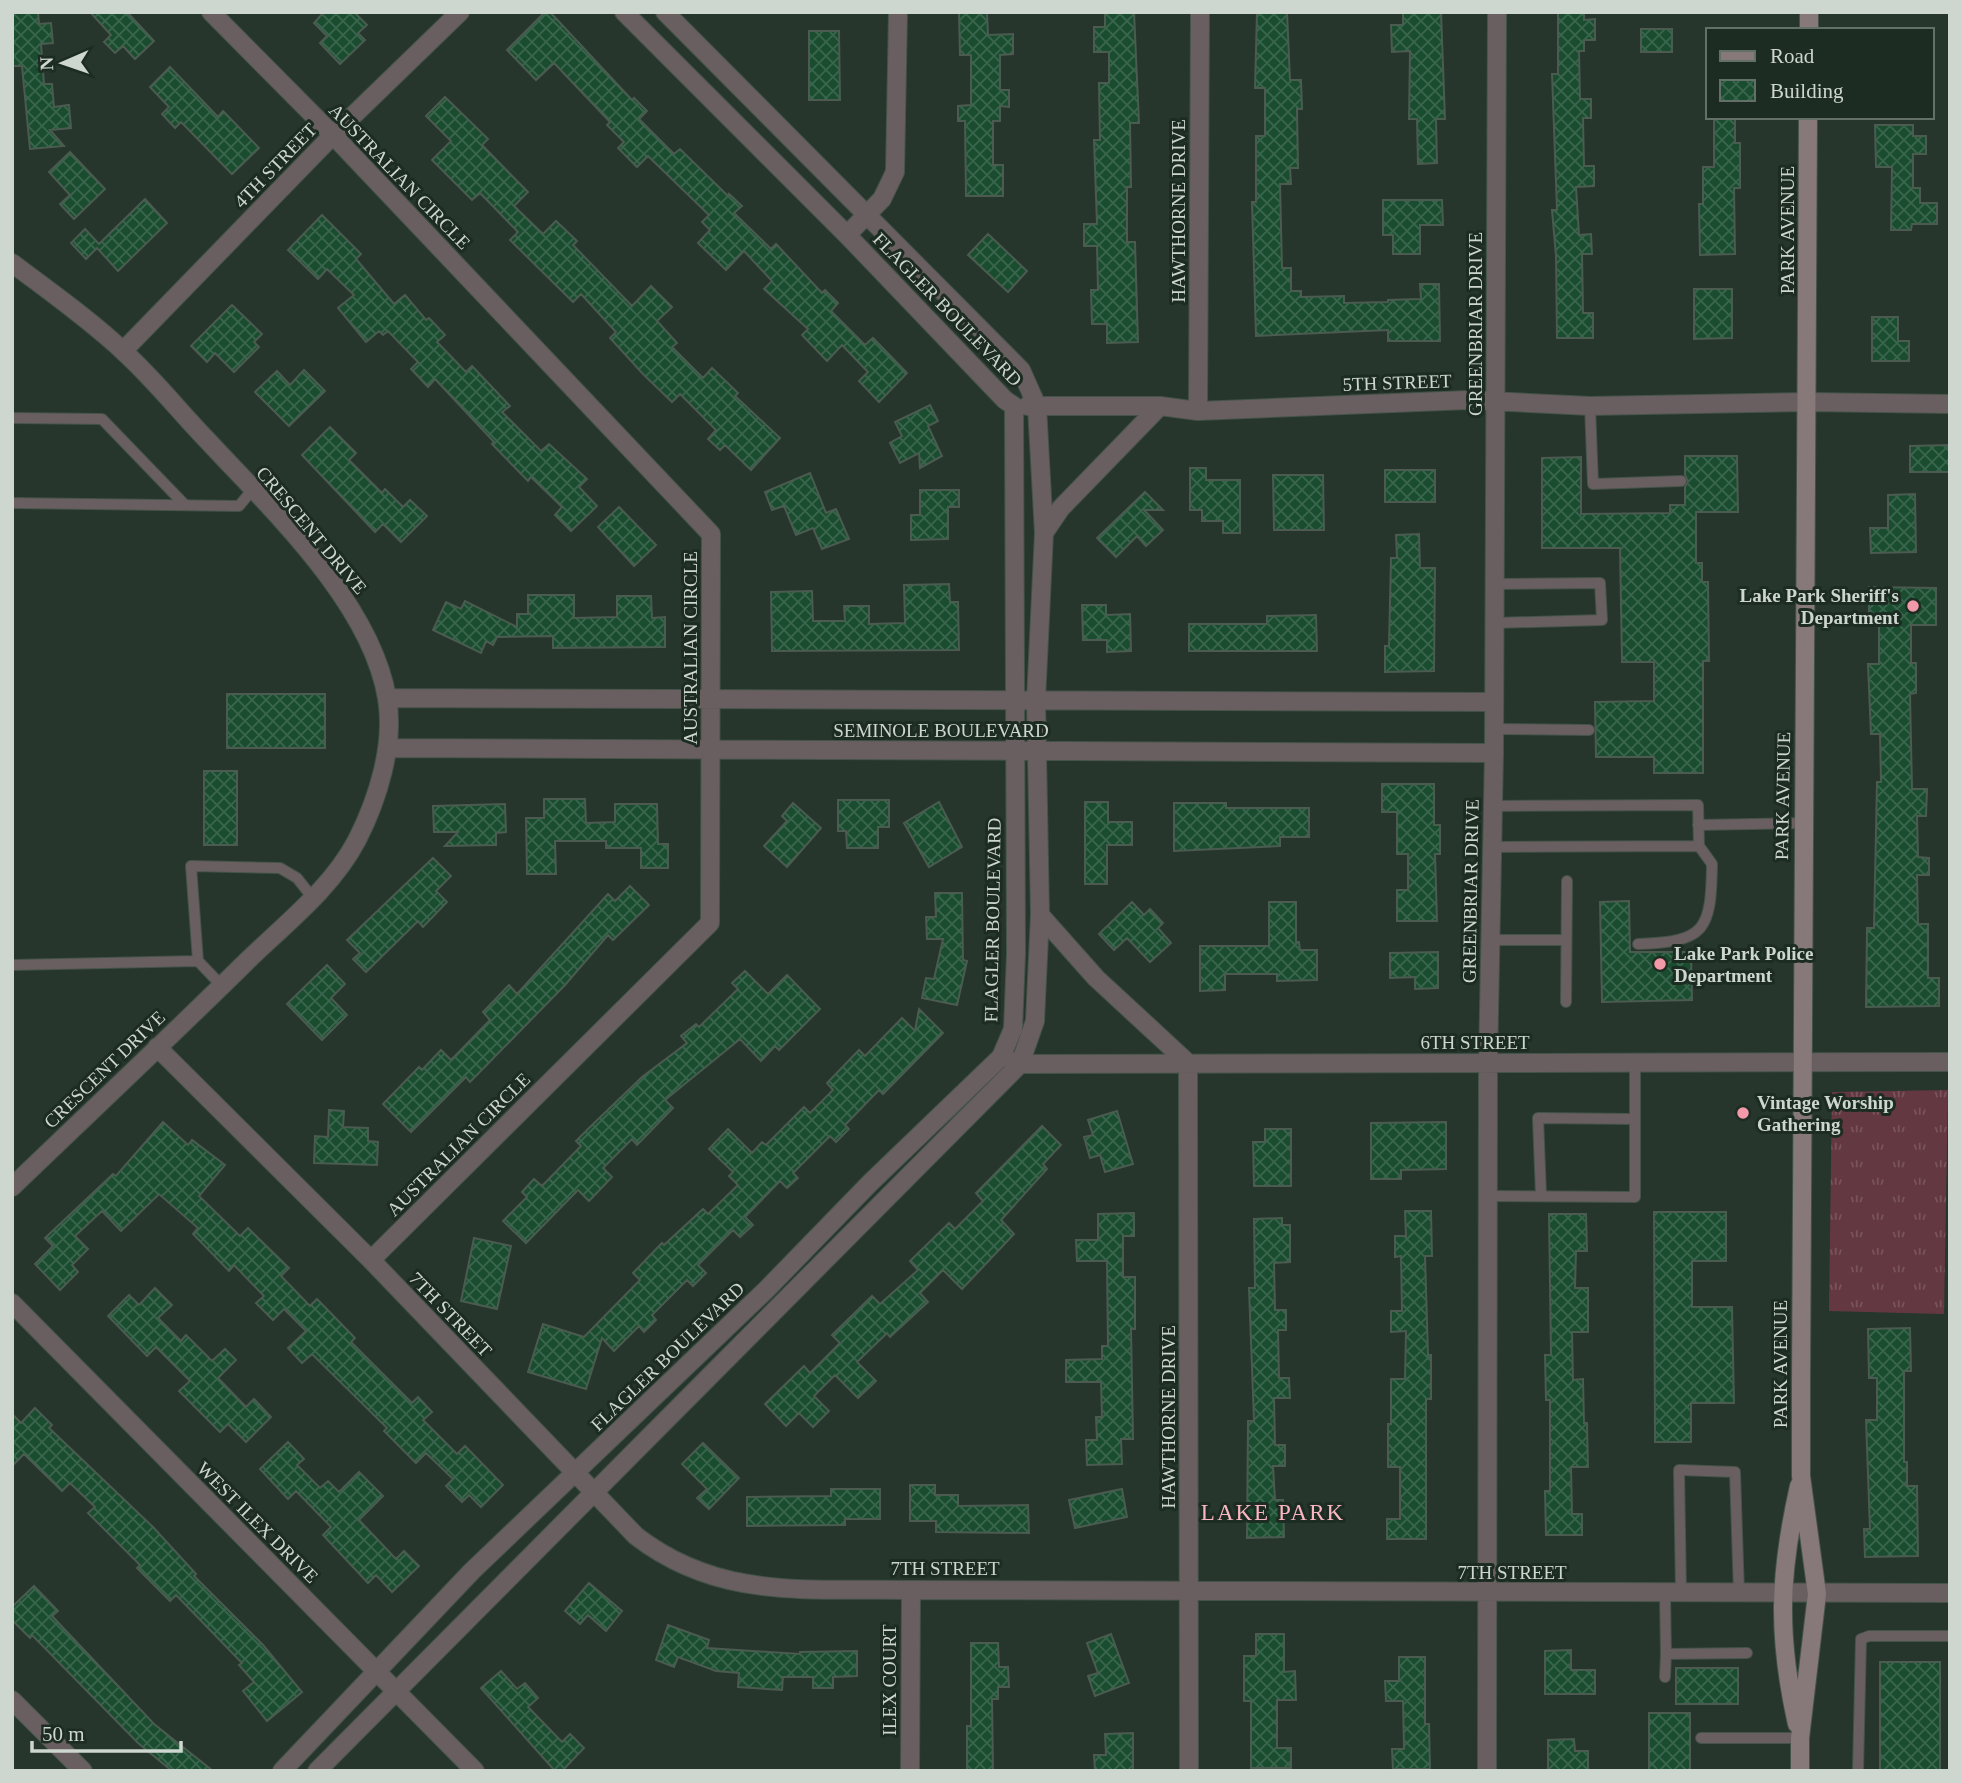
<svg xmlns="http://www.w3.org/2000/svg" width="1962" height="1783" viewBox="0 0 1962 1783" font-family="Georgia,serif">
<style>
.grass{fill:url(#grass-tufts)}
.building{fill:url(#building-cross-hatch);stroke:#4b5b50;stroke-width:2}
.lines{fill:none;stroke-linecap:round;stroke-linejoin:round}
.lane-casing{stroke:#445349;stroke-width:12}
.street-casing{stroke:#445349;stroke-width:20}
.secondary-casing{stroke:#445349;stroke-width:20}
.lane{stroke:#695f61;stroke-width:10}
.street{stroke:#695f61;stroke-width:18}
.secondary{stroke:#87787a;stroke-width:18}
.poi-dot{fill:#f39aaa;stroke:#1d2c22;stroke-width:2.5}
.labels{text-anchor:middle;stroke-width:6;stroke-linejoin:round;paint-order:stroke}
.street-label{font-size:19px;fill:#cdd6cf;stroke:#1d2c22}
.poi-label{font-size:19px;font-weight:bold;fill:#cdd6cf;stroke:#1d2c22;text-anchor:start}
.quarter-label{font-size:23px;letter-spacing:2px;fill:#fab7c2;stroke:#1d2c22}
</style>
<defs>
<pattern id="grass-tufts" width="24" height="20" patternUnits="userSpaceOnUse" patternTransform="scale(1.75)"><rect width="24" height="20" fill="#643840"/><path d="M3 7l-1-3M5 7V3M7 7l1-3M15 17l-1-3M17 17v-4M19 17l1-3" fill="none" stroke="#79545b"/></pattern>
<pattern id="building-cross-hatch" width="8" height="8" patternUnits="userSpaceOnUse" patternTransform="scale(1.75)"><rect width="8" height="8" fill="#1a4d30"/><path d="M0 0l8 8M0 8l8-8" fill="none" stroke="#3a664d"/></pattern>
</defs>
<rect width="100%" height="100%" fill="#26362c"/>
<path class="grass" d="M1948,1090L1944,1314L1829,1311L1832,1092Z"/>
<path class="building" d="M12,12H38L39,24L51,23L53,43L41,44L44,84H52L54,107L69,105L71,128L50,130L64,146L30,149L22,66H12Z
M90,12H127L154,41L135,59L123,46L115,53L104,42L111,35Z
M324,12H354L367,25L358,33L365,40L340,64L320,43L327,36L314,23Z
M545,12H550L632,100L634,98L647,111L639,119L674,154L680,149L728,196L729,194L742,206L734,213L771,249L776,244L822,293L825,290L838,303L831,311L865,345L873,338L907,373L879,402L859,381L868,372L842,345L827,361L802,335L808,329L764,289L772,281L744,251L726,270L698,243L710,230L702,222L709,215L648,156L637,167L618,148L624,142L607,125L610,122L554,63L536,80L507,50Z
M959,12H987L988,35L1013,34V54L1000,55V90H1009V107L1000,106V121H993V165H1003V196H966L965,121H958V106L971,105V55H960Z
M1105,12H1134L1139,123H1130L1131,187H1127V242H1135L1138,342L1107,343V324H1092L1091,290H1098L1097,246H1084V224H1097L1094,140H1100L1099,83H1109V52H1094V27H1105Z
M1257,12H1287L1290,80H1301L1302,109H1297L1298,168H1290L1291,184H1280L1282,268H1291V291H1301V297L1344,296V303L1388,302V300L1421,299L1420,284H1439L1440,341H1388V330L1256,336L1252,202H1256V136H1265V88H1255Z
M1403,12H1441L1445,119H1436L1437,163L1418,164L1417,119H1409L1410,51L1392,52L1391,25H1403Z
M1558,12H1584V20L1595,19V40H1584V51H1579L1580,99H1591V118H1583L1584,166H1594V186L1576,187L1579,235L1591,234L1592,254H1582L1583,313H1593V338H1557L1556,256L1552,210H1557L1552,74H1558Z
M1641,29H1672V52H1641Z
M809,31H839L840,100H809Z
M170,67L218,117L223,111L259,148L232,174L181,122L175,128L162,114L169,107L150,87Z
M445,97L488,139L482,145L528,192L514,206L543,234L556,221L577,241L573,245L632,306L651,286L672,307L657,321L677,343L672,347L703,378L712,368L738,393L735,396L780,438L751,470L725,445L720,450L708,439L716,430L680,394L672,402L643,374L610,338L616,332L581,294L573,302L510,240L518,232L480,193L472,200L432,160L451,141L426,116Z
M1714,117H1735V143H1740V188H1734L1735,254L1700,255L1699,204H1703V167H1714Z
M1875,125H1913V136H1926V154H1913V188H1920V203H1937V224H1912L1911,230H1891L1892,167H1876Z
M70,152L105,189L74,219L60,204L70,195L49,172Z
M145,199L167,223L118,271L97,248L86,259L71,243L85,229L99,244Z
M1383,200H1442L1443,225H1420V254H1393V235H1383Z
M322,215L361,254L356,259L394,304L405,295L426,320L429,318L445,335L437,342L466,372L472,366L510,406L502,412L541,451L549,444L587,479L579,487L597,506L571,531L555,515L562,507L531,477L528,481L492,444L494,442L435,379L428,387L411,369L418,362L388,331L383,335L379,331L366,342L338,308L354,295L327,269L318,279L288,250Z
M988,234L1027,271L1008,292L968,255Z
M1694,289H1732V338L1694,339Z
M232,305L262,334L254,342L259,347L234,372L215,353L207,362L191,346Z
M1872,317H1898V341H1909V361H1872Z
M304,370L325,391L289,426L255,392L277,371L290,385Z
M930,405L938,421L928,426L942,456L920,468L919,453L900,463L890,443L902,436L895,422Z
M330,427L356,453L349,460L382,493L385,489L403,507L410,500L427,516L401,542L383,524L375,532L302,455Z
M1949,445L1950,472H1910V446Z
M1685,456H1737L1738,512H1696V563H1702V582H1708L1709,661H1703V773H1654V757H1596L1595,702L1654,701V662H1622L1620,548H1542V458L1581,457V514L1670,513V505H1685V487L1688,481L1685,475Z
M1190,468H1206V480H1240V533H1223V521H1202V510H1190Z
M1385,470H1435V502H1385Z
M810,473L826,513L836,509L849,539L822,549L813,528L796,535L784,506L772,510L765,492Z
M1273,475H1323L1324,530H1274Z
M920,490H959V507H948V539L911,540V515H920Z
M1145,492L1163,510H1144L1163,530L1146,546L1137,536L1116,557L1097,538Z
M1915,494L1916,552L1871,553L1870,528H1888V495Z
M619,507L656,545L634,566L598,527Z
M1419,534L1420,568H1435L1434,671L1385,672V646H1389L1391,558H1397L1396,535Z
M949,584L950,602H958L959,650L772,651L771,592L812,591L813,621H845L844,606H869V624L905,623L904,585Z
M1869,587L1936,588V625H1911V663H1916V693L1910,694L1912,789H1927L1926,816H1917L1918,857L1929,858V875H1917L1918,924H1928V978H1939V1006L1866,1007L1867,928H1874L1877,782H1881L1880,734H1871L1868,664H1879V617H1869Z
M528,595H574V618L617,617V596H651L652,618L665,617V647L553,648V636L497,637L493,645L486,641L481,653L433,630L446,602L461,609L465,601L517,627V614H528Z
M1082,605H1106V615L1130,614L1131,651L1107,652V640H1083Z
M1316,615L1317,651H1189V624H1267V616Z
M227,694H325V748H227Z
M204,771H237V845H204Z
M1382,784H1434V825H1440V854H1435L1437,921H1397V890H1408V854H1397V812H1382Z
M544,799H585L586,823L615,822V804H657L658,844H668V868H641V848H606V841H555L556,874H527L526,818H544Z
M838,800H889V827H878V848H847L846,831H838Z
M939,802L962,847L929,867L904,823Z
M1085,802H1108V822H1132V845H1107V884H1085Z
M793,803L821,828L787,867L764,846L787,821L782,816Z
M1174,803H1226V808H1309V837H1280V846L1174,851Z
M505,804L506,832L496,833V845L445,846L458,832H434L433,806Z
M433,858L451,876L436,891L447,902L423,927L418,921L366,972L353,959L360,953L347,940Z
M630,886L649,905L613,940L608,935L565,985L470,1082L466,1077L411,1132L383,1104L419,1067L422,1070L441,1050L451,1060L490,1020L483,1012L509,985L517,994L608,894L615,901Z
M935,893H962L963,960L967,961L957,1005L922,998L926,978L934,979L943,939H927L926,917H936Z
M1629,901L1630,952H1691L1692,1000L1602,1002L1600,902Z
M1132,902L1144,915L1150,909L1163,923L1158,928L1171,943L1150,962L1127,938L1114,950L1099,934Z
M1269,902H1296V942H1299L1300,950H1317V980L1277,981V974H1225V990L1200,991V946H1269Z
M1438,952V988L1415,989V977L1390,978V953Z
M327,965L345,984L331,998L347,1015L322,1040L287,1004Z
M745,971L768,994L787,975L820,1009L779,1050L775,1046L761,1061L740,1039L665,1100L673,1108L637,1145L632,1139L603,1168L612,1177L589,1201L578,1190L526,1243L503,1221L527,1197L522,1192L534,1179L542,1186L581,1146L576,1141L589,1128L642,1077L687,1043L681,1036L696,1024L699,1027L738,989L732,983Z
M919,1009L943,1033L883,1094L879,1090L845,1125L849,1129L836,1142L830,1136L793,1173L798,1178L787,1188L780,1181L745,1217L753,1225L740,1237L733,1230L698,1265L706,1273L693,1286L687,1280L652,1315L656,1320L644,1332L639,1326L614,1351L602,1338L586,1389L528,1372L543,1324L584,1337L640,1280L633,1273L662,1243L664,1245L703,1209L708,1214L738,1185L729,1176L733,1172L709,1149L728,1129L752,1153L762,1142L766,1145L804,1107L810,1113L833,1090L827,1083L859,1050L865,1056L902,1018L915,1031Z
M329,1110L344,1111L343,1127L368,1128V1141L378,1142L377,1165L314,1163L315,1136L328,1137Z
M1117,1111L1133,1164L1105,1172L1100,1155L1090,1158L1084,1137L1093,1135L1088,1120Z
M163,1122L188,1145L192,1140L225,1165L199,1196L240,1236L248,1228L289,1268L281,1276L310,1306L317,1299L355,1338L351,1342L412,1403L418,1397L432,1412L423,1420L457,1454L465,1446L503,1485L481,1507L469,1495L462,1502L446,1486L453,1479L426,1453L416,1463L384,1431L387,1428L312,1354L302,1363L288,1348L306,1331L284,1309L273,1320L256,1303L264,1296L234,1265L229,1271L193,1234L198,1228L159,1194L121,1231L102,1211L75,1236L88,1249L72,1265L78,1272L60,1290L35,1264L53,1246L45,1238L113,1174L116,1176Z
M1446,1122V1169L1401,1170V1179H1371V1123Z
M1042,1126L1061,1145L1043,1164L1047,1169L1001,1220L1014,1234L962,1289L943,1270L920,1293L928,1302L890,1337L887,1333L857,1362L876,1381L858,1398L835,1375L814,1396L829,1411L813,1427L799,1413L786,1426L765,1404L804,1366L810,1373L840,1343L832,1335L872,1296L880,1304L918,1270L910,1261L949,1223L955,1229L983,1201L976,1193Z
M1265,1129H1291V1186H1254L1253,1142H1265Z
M1405,1211H1431L1432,1256H1425L1428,1355H1431V1399H1426V1539H1387V1519H1400V1467H1388V1424H1391V1379H1405L1406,1331L1391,1332V1311H1402L1401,1256L1395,1257V1236H1406Z
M1654,1212H1726V1261H1692V1307H1732L1734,1403H1691V1442H1655Z
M1134,1213V1236H1123V1277H1135V1329H1131L1133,1439H1121L1122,1464L1087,1465L1086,1440H1097L1096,1417H1102L1101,1382H1066V1360L1102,1359V1346H1108L1107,1261H1077L1076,1240H1098V1214Z
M1549,1214H1586L1587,1251H1576L1575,1288H1588V1332H1572L1573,1380L1583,1379L1584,1423H1587L1588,1467H1571L1572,1514H1582V1535H1546L1545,1491H1550V1400H1546L1545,1355H1551Z
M1282,1218V1225H1290V1262L1274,1263L1275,1310H1286V1330H1278L1279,1378H1289L1290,1398H1274L1275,1445H1285V1466H1273L1275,1500H1283L1284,1537L1247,1538L1248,1421H1254L1249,1288H1255L1254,1219Z
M474,1238L511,1246L497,1309L461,1301Z
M155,1288L172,1305L158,1318L181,1341L186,1335L212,1361L225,1349L236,1360L218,1378L246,1407L254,1399L271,1417L246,1442L228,1424L220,1432L179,1391L190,1381L156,1347L147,1356L108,1316L129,1295L139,1305Z
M1910,1328L1911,1371H1904V1462H1907V1486H1917L1918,1556L1865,1557L1864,1529H1870L1866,1420H1877V1378H1869L1868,1329Z
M35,1408L52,1425L49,1428L153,1527L196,1574L194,1576L263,1645L302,1692L267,1721L243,1691L254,1682L239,1665L242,1663L176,1595L170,1601L137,1568L140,1565L88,1513L95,1507L70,1483L62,1491L24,1454L12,1466V1414L21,1423Z
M288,1442L304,1459L297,1465L320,1488L328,1481L339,1492L359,1472L383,1496L359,1520L396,1559L404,1551L419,1566L392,1592L376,1575L368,1583L323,1535L331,1527L296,1491L288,1499L260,1469Z
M703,1443L739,1478L709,1509L697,1498L707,1489L682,1464Z
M910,1485H935V1495H958V1506L1028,1505L1029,1533L936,1532V1521H910Z
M831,1489H880V1519H845V1525L747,1526V1497L831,1496Z
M1122,1489L1127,1517L1075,1528L1069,1500Z
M589,1583L622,1611L606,1631L588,1615L580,1624L565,1611Z
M34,1586L58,1611L52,1616L154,1724L213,1771H172L138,1743L32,1635L30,1638L12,1620V1607Z
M668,1625L709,1640L707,1648L800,1654V1652L857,1651V1676L833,1677V1688H813V1677H783L782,1690L738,1687L739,1673L716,1671L678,1657L674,1667L656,1660Z
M1111,1634L1129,1683L1095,1696L1088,1676L1098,1673L1087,1643Z
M1256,1634H1284V1672L1295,1671L1296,1700H1277V1748H1291V1768H1251V1701H1244V1656H1256Z
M971,1643H998L999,1667H1008L1009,1687H998V1699H992L993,1771H967V1726H971Z
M1571,1650V1670H1595V1694H1545V1651Z
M1399,1657H1425V1724H1429L1430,1769H1393L1392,1749H1404L1403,1701H1386L1385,1681H1399Z
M1880,1662H1940V1771H1880Z
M1676,1668H1738V1704H1676Z
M501,1671L517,1689L525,1683L538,1698L528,1707L562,1742L570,1734L584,1748L562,1771H555L481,1688Z
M1649,1713H1690V1771H1649Z
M1133,1733V1771H1095L1094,1755H1106L1105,1734Z
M1574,1739L1575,1751H1588V1771H1548V1740Z"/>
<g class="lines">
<defs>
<path id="lane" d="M1590,406L1593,484L1681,481
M12,418L102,419L185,505
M12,503L239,506L253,489
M1494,584L1600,583L1602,620L1494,623
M1494,729L1589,730
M1698,825L1803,823
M1492,847L1699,846L1698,805L1492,806
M1490,940H1566
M1638,944C1706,942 1711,930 1712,864L1699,846
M198,961L191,866L280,868L297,878L312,897
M12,965L198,961L222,986
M1566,1002L1567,881
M1541,1195L1538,1118L1635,1119
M1487,1196L1635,1197V1063
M1681,1593L1679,1470L1735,1472L1739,1593
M1665,1594L1666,1654L1747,1653
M1665,1677L1666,1654
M1701,1738H1800
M1858,1771L1861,1639L1869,1636H1950"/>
<path id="street" d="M211,12L333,135L711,534L710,923L371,1260
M847,235L882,199L895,172L898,12
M12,263C49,291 89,319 123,351C153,378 179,411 207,440C271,509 371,602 387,698C395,744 378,799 357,840C332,888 285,924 246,962C169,1038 90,1112 12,1187
M123,351L333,135L460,12
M1027,406H1160L1198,411L1468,400L1590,406L1808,402L1950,404
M1198,411L1200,12
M1044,533L1061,508L1160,406
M387,698L1494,702
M387,748L1494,753
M1040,915L1096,978L1188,1063L1189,1771
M157,1047L371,1260L636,1536C720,1601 810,1588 911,1590L1950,1593
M1012,1061L1020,1064L1950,1062
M12,1303L475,1771
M12,1700L83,1771
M282,1771L472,1571L766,1290L870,1183L1001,1057L1013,1029L1016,954L1014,406L1005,400L847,235L624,12
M317,1771L1020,1064L1035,1021L1040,915L1036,700L1044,533L1037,406L1021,370L665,12
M910,1771L911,1590
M1487,1771L1488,1063L1494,753L1497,12"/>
<path id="secondary" d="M1809,30V12
M1797,1724C1777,1635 1779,1575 1799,1486
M1800,1771V1738L1817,1594L1801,1476V1384L1808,117"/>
</defs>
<use href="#lane" class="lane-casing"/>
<use href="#street" class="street-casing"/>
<use href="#secondary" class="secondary-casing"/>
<use href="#lane" class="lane"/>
<use href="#street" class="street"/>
<use href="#secondary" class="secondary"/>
</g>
<g class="poi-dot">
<circle cx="1913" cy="606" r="7"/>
<circle cx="1660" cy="964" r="7"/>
<circle cx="1743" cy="1113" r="7"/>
</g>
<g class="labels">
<g class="street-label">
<text transform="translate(275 165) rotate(-46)" y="7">4TH STREET</text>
<text transform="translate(400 176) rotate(46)" y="7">AUSTRALIAN CIRCLE</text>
<text transform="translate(1178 211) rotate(-90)" y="7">HAWTHORNE DRIVE</text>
<text transform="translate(1787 230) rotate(-90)" y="7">PARK AVENUE</text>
<text transform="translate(948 309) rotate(46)" y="7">FLAGLER BOULEVARD</text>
<text transform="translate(1475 324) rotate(-90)" y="7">GREENBRIAR DRIVE</text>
<text transform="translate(1397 382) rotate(-2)" y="7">5TH STREET</text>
<text transform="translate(312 530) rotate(50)" y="7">CRESCENT DRIVE</text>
<text transform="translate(690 648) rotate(-90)" y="7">AUSTRALIAN CIRCLE</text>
<text x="941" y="737">SEMINOLE BOULEVARD</text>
<text transform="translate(1782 796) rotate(-89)" y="7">PARK AVENUE</text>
<text transform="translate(1470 891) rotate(-89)" y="7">GREENBRIAR DRIVE</text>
<text transform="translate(992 920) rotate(-89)" y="7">FLAGLER BOULEVARD</text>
<text x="1475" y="1049">6TH STREET</text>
<text transform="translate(104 1069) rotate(-44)" y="7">CRESCENT DRIVE</text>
<text transform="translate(458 1144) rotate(-45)" y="7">AUSTRALIAN CIRCLE</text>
<text transform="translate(451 1314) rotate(46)" y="7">7TH STREET</text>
<text transform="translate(667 1356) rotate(-44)" y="7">FLAGLER BOULEVARD</text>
<text transform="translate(1780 1364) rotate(-90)" y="7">PARK AVENUE</text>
<text transform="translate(1168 1417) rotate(-90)" y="7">HAWTHORNE DRIVE</text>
<text transform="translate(258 1522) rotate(45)" y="7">WEST ILEX DRIVE</text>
<text x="945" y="1575">7TH STREET</text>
<text x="1512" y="1579">7TH STREET</text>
<text transform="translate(889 1680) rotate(-90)" y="7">ILEX COURT</text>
</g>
<g class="poi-label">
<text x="1899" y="602" text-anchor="end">Lake Park Sheriff's<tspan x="1899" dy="22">Department</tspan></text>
<text x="1674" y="960">Lake Park Police<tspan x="1674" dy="22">Department</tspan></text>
<text x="1757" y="1109">Vintage Worship<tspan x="1757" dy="22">Gathering</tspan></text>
</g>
<g class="quarter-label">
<text x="1273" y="1520">LAKE PARK</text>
</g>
</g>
<rect width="1962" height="1783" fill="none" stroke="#cdd6cf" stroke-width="28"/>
<rect x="1706" y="28" width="228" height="91" fill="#1d2c22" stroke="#637067" stroke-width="2"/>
<rect x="1720" y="51" width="35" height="10" fill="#87787a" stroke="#637067" stroke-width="2"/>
<text x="1770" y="63" font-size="21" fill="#cdd6cf">Road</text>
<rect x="1720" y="80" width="35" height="21" fill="url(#building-cross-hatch)" stroke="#637067" stroke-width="2"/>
<text x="1770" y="98" font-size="21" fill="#cdd6cf">Building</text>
<g transform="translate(63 63) rotate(268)" stroke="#1d2c22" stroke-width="5" paint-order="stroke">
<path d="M0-5L12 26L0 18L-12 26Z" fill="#cdd6cf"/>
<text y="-10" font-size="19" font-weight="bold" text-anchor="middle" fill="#cdd6cf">N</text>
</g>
<path d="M32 1741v10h149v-10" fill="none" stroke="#cdd6cf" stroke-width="3.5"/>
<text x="42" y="1741" font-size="21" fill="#cdd6cf" stroke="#1d2c22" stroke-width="5" paint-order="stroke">50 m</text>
</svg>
